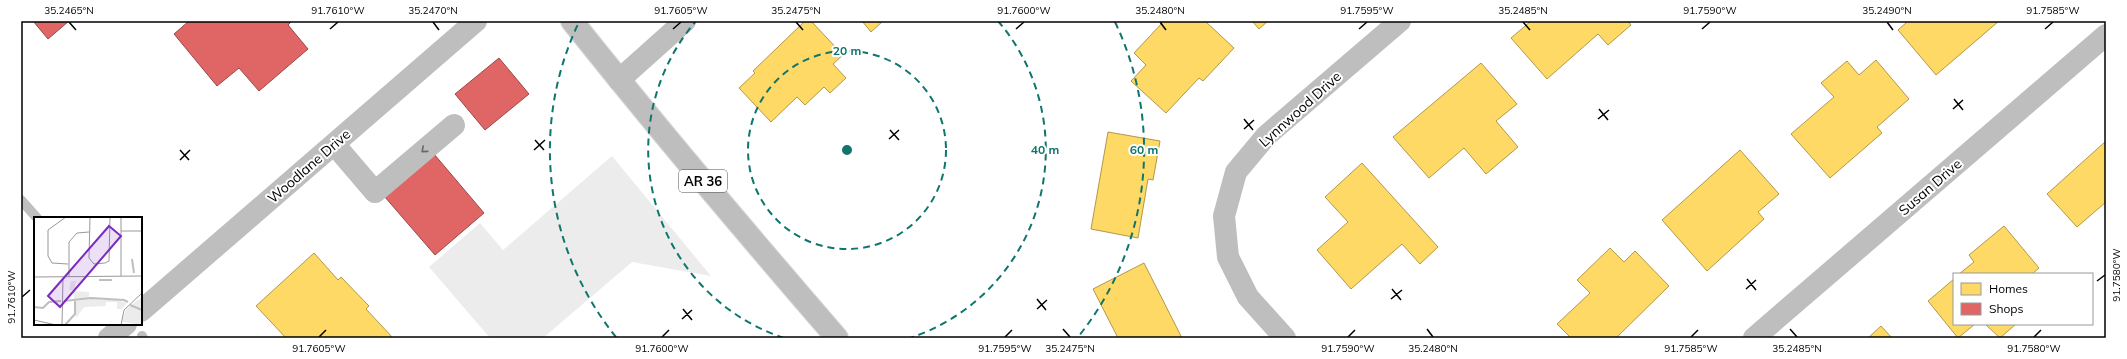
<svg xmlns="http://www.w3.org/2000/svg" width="2127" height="359" viewBox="0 0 2127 359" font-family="Mulish,sans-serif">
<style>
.green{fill:#ececec}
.homes{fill:#ffd966;stroke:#b29847}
.shops{fill:#e06666;stroke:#9d4747}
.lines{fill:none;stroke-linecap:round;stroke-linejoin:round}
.stream{stroke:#bfbfbf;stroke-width:10}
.major-casing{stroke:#dbdbdb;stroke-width:24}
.minor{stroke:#bebebe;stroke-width:22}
.major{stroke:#bebebe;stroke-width:22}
.oneway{stroke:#686868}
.ticks{fill:none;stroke:#000;stroke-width:1.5}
.ring{fill:none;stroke:#0f766e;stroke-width:2;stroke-dasharray:7 5}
.labels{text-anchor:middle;stroke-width:4;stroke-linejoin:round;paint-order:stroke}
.shield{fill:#fff;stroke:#4c4c4c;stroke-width:1}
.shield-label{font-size:13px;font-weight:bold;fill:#000}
.street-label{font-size:14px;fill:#000;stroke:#fff}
.inset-river{fill:none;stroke:#bfbfbf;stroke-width:2}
.inset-road{fill:none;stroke:#999;stroke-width:1}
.view{fill:#7b2cbf;fill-opacity:0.15;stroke:#7b2cbf;stroke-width:2}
.inset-edge{fill:none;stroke:#000;stroke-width:2}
.centre{fill:#0f766e;stroke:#fff;stroke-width:2}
.ring-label{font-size:12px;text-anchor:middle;font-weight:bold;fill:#0f766e;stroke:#fff;stroke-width:4;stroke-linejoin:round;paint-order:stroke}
.neatline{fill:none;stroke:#000;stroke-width:1.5}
.ticks-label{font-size:10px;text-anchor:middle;fill:#000}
</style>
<rect width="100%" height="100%" fill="#fff"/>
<path class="green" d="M612,156L711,276L632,262L543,338H490L429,267L480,223L503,250Z"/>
<path class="homes" d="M805,21H811L843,55L833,64L846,78L830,93L824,87L805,105L797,97L771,122L739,88L755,73L753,71Z
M862,21H883L871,32Z
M1164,21H1205L1234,48L1203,81L1199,78L1166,113L1131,81L1146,65L1134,53Z
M1252,21H1268L1259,29Z
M1531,21H1628L1631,25L1608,45L1598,34L1547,79L1511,38Z
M1906,21H1999L1936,75L1898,30L1907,22Z
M1876,60L1909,99L1877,127L1882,133L1830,178L1791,134L1834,97L1821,83L1847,61L1859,75Z
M1481,63L1517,104L1496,121L1518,147L1486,174L1464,148L1429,178L1393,137Z
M1108,132L1160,141L1153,180L1148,179L1138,238L1091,229Z
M2106,141V202L2077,227L2047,194Z
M1740,150L1779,194L1758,212L1764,219L1707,271L1662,220Z
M1362,163L1438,247L1420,264L1402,244L1351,289L1317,250L1348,222L1325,197Z
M2004,226L2039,268L2032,274H1959L1974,262L1969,255Z
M1610,248L1624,262L1635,251L1669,286L1616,338H1571L1557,324L1590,293L1577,280Z
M314,253L338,280L341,277L369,306L366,309L393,338H286L256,306Z
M1144,263L1182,338H1118L1093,289Z
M1954,279V324H1975L1958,338L1928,301Z
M1985,324H2016L2000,338Z
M1881,326L1892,338H1868Z"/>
<path class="shops" d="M33,21H69L48,39Z
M189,21H292L288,25L308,49L259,91L239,68L217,86L174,34Z
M499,58L529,94L485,130L455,94Z
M434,154L484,213L435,255L384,196Z"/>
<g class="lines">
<path class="stream" d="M21,200L37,218
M142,336L143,338"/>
<defs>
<path id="major" d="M572,21C658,129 747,234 837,338"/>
</defs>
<use href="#major" class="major-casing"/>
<path class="minor" d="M619,80L685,21
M334,144L375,192L454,125
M141,311L476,21
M109,338L126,324
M1285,338L1248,297L1228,257L1224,216L1236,172L1266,136L1400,21
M1754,338L2106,35"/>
<use href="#major" class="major"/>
</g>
<defs><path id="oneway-chevron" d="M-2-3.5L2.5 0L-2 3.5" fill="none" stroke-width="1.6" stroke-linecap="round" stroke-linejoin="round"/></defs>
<use class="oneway" href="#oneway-chevron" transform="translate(424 150) rotate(139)"/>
<path class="ticks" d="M69,22L76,30M433,22L439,30M796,22L803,30M1160,22L1166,30M1523,22L1530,30M1887,22L1893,30M330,29L338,22M673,29L681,22M1016,29L1024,22M1359,29L1367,22M1702,29L1710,22M2045,29L2053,22M1954,99L1963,110M1599,109L1608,120M1953,109L1963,100M1244,119L1253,130M1598,119L1609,110M1244,129L1254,120M890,130L899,140M889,139L899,130M535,140L544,150M180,150L189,160M534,150L545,140M180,160L190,150M1747,279L1756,290M2097,281L2105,275M1392,289L1401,300M1746,289L1756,280M22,297L30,290M1037,299L1046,310M1391,299L1402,290M683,309L692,320M1037,309L1047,300M682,319L692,310M1063,329L1070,337M1427,329L1433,337M1790,329L1797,337M319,337L326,330M662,337L669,330M1005,337L1012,330M1348,337L1355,330M1691,337L1698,330M2034,337L2041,330"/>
<g class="ring">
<circle cx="847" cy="150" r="99"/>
<path d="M784 338A198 198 0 0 1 696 21M998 21A198 198 0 0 1 910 338"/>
<path d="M616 337A297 297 0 0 1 579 22M1115 22A297 297 0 0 1 1078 337"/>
</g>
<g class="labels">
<rect class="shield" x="679" y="170" width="48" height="22" rx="3"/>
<g class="shield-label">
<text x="703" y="186">AR 36</text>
</g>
<g class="street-label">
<text transform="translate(1300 109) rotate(-42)" y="5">Lynnwood Drive</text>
<text transform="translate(309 166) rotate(-41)" y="5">Woodlane Drive</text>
<text transform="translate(1930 187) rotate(-41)" y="5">Susan Drive</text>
</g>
</g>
<g transform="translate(34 217)">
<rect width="108" height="108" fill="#fff"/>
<path d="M37,64H44L41,66V74L55,75V81L40,83L39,73H35ZM57,82L83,83L93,86L88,92H83V85H72V89L50,90L42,101L41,84ZM105,82H108V108L88,105L92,92Z" fill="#ececec"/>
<path class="inset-river" d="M98,42L100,56M65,63H78M30,84L57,81L90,83L94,85M96,88L108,93M0,90L9,91L15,85L27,84M31,108L41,97V84"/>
<path class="inset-road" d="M32,0L14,13V39L18,46L34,47M56,0L55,41L60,47L71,46L75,44L76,0M87,0V59M87,14H108M0,60L108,59M35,60V25L43,16L55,15M0,103L22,108M28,108L29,61M87,108L90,93L108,76"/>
<path class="view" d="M75,9L87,19L26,90L14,79Z"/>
<rect width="108" height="108" class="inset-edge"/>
</g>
<circle cx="847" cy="150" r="6" class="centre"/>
<g class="ring-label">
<text x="847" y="55">20 m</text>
<text x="1045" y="154">40 m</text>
<text x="1144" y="154">60 m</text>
</g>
<rect width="2127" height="359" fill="none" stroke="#ffffff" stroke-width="44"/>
<rect x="1953" y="273" width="140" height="52" fill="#ffffff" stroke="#999999"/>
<rect x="1961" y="283" width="20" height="12" fill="#ffd966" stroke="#999999"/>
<text x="1989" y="293" font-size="12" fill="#000000">Homes</text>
<rect x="1961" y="303" width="20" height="12" fill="#e06666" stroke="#999999"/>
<text x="1989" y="313" font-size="12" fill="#000000">Shops</text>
<rect x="22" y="22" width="2083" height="315" class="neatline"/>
<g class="ticks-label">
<text x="69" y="14">35.2465°N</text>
<text x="338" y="14">91.7610°W</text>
<text x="433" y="14">35.2470°N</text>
<text x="681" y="14">91.7605°W</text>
<text x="796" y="14">35.2475°N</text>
<text x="1024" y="14">91.7600°W</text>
<text x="1160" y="14">35.2480°N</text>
<text x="1367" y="14">91.7595°W</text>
<text x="1523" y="14">35.2485°N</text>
<text x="1710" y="14">91.7590°W</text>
<text x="1887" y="14">35.2490°N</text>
<text x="2053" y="14">91.7585°W</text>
<text transform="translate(2116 275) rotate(-90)" y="4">91.7580°W</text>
<text transform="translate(11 297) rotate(-90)" y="4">91.7610°W</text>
<text x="319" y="352">91.7605°W</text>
<text x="662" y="352">91.7600°W</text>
<text x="1005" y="352">91.7595°W</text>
<text x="1070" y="352">35.2475°N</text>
<text x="1348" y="352">91.7590°W</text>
<text x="1433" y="352">35.2480°N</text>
<text x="1691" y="352">91.7585°W</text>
<text x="1797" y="352">35.2485°N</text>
<text x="2034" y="352">91.7580°W</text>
</g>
</svg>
